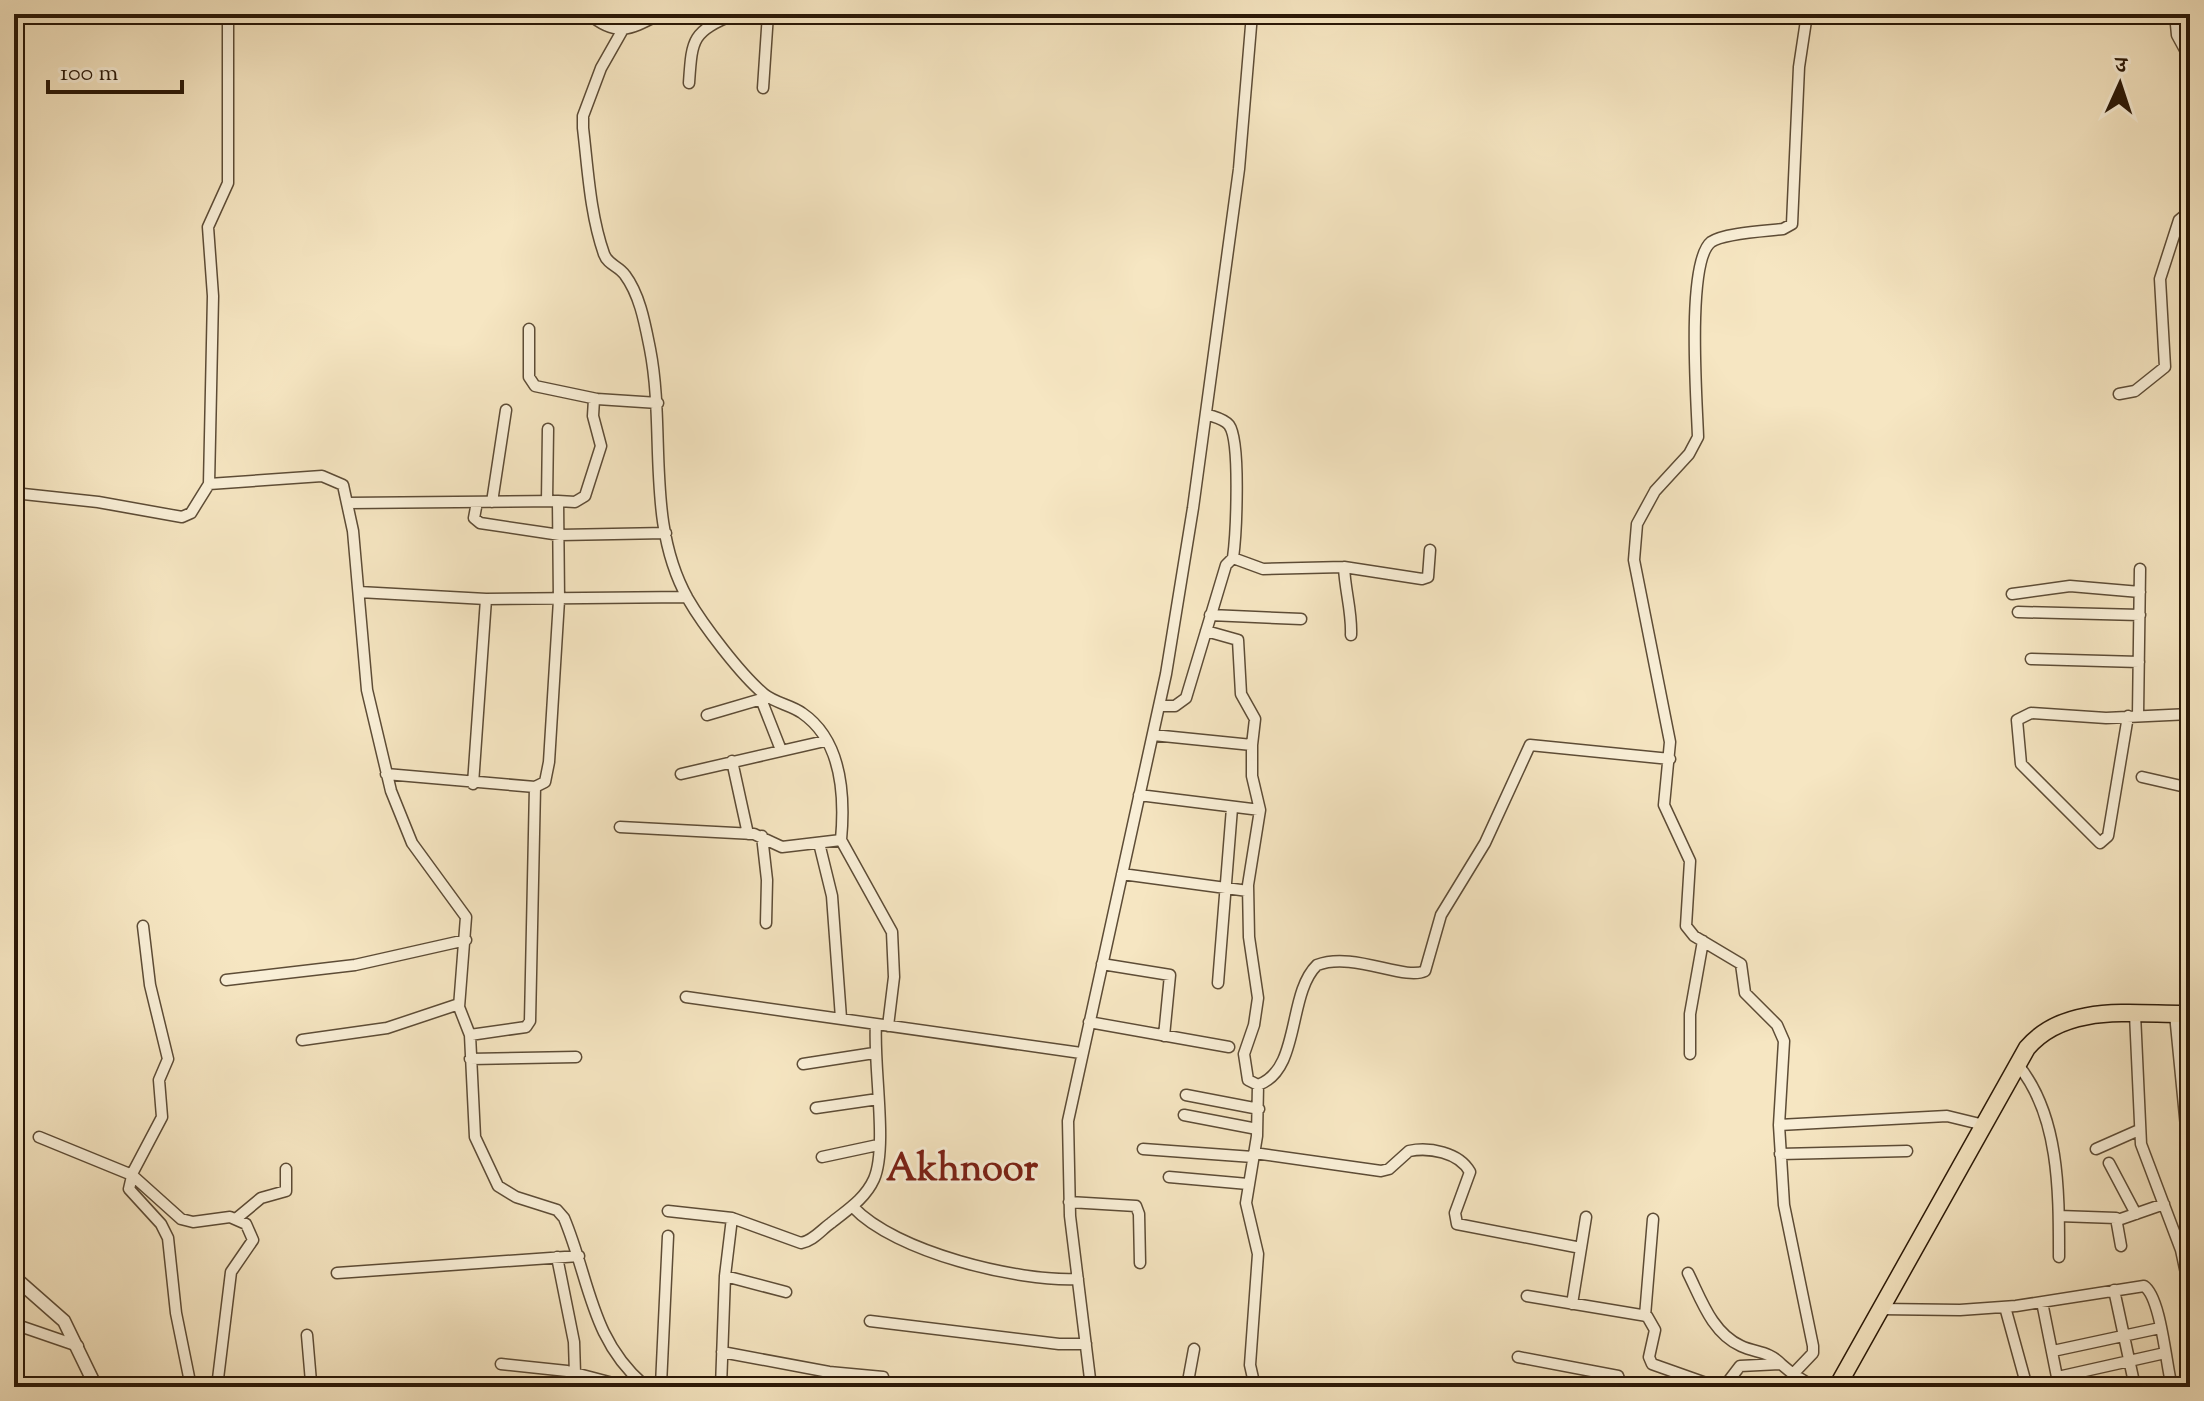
<svg xmlns="http://www.w3.org/2000/svg" width="2204" height="1401" viewBox="0 0 2204 1401" font-family="'Sorts Mill Goudy','Noto Serif Devanagari',serif">
<style>
.lines{fill:none;stroke-linecap:round;stroke-linejoin:round}
.minor-casing{stroke:#5d4c36;stroke-width:13}
.tertiary-casing{stroke:#5d4c36;stroke-width:15}
.primary-casing{stroke:#2a1807;stroke-width:19}
.minor{stroke:#f9efd7;stroke-width:10}
.tertiary{stroke:#f9efd7;stroke-width:12}
.primary{stroke:#f6e6c2;stroke-width:16}
.labels{text-anchor:middle;stroke-width:6;stroke-linejoin:round;paint-order:stroke}
.district-label{font-size:38px;font-weight:bold;fill:#7a1f14;stroke:#f9efd7}
</style>
<rect width="100%" height="100%" fill="#f6e6c2"/>
<filter id="stains"><feTurbulence type="fractalNoise" baseFrequency=".0025" numOctaves="4"/><feColorMatrix values="0 0 0 0 .2 0 0 0 0 .09 0 0 0 0 .02 0 0 0 .5 -.17"/></filter>
<radialGradient id="worn" r=".72"><stop offset=".6" stop-color="#630" stop-opacity="0"/><stop offset="1" stop-color="#630" stop-opacity=".3"/></radialGradient>
<g class="lines">
<defs>
<path id="minor" d="M228,14V183L208,227L213,296L209,484L322,476L343,485L353,531L367,690L391,791L412,843L466,917L459,1007L470,1035L475,1137L498,1186L516,1197L557,1210L564,1218C590,1280 590,1338 644,1385
M589,14C617,38 631,29 660,14
M1807,14L1799,67L1792,224L1783,229C1766,231 1723,233 1711,242C1686,262 1697,403 1698,437L1689,454L1655,491L1637,524L1634,560L1670,742L1664,805L1690,861L1686,926L1694,936L1741,964L1745,993L1777,1025L1784,1041L1779,1125L1784,1205L1813,1346V1353L1793,1374L1814,1387
M2175,14L2177,35L2190,59
M622,31L601,68L583,116V128C588,170 590,214 604,254C608,265 619,266 625,275C640,295 645,324 650,349C666,431 645,523 688,599C703,625 741,675 764,694C775,703 791,705 802,713C843,741 845,797 841,840
M689,83C692,38 692,32 735,14
M763,88L768,14
M529,329V377L535,386L597,399L658,403
M2119,394L2135,391L2165,367L2160,279L2179,220L2190,211
M1206,414C1213,417 1223,418 1229,425C1241,441 1236,536 1233,558
M14,427L17,428
M14,493L98,502L182,517L191,513L209,484
M547,501L548,429
M558,501L575,502L585,496L601,446L593,416L594,399
M477,502L474,518L480,523L560,535L666,533
M492,502L506,410
M348,503L558,501L559,600L549,762L545,782L535,787
M1344,567C1345,591 1352,611 1351,635
M359,592L486,599L687,597
M2012,594L2070,586L2140,592
M2018,612L2140,615
M1210,615L1301,619
M1206,631L1238,640L1241,694L1255,719L1252,745
M2031,659L2139,662
M761,699L781,750
M1159,706H1175L1186,698L1226,565L1233,558L1263,569L1344,567L1422,579L1428,577L1430,550
M707,715L768,697
M2138,715L2140,569
M2128,716L2108,836L2100,843L2021,764L2017,720L2031,713L2106,718L2190,714
M1153,735L1252,745V776L1260,810L1248,885L1249,937L1258,998L1254,1025L1244,1054L1248,1080L1258,1085C1301,1070 1287,994 1317,965C1353,951 1404,981 1425,971L1441,915L1485,843L1530,745L1670,759
M732,761L748,834
M386,774L535,787L530,1021L526,1027L470,1035
M681,774L825,741
M2142,777L2190,788
M473,784L486,599
M1139,795L1260,810
M620,827L754,834L782,847L841,840L892,932L894,977L888,1026
M762,836L767,880L766,923
M819,843L832,896L841,1018
M1122,874L1248,891
M143,926L150,985L168,1059L159,1080L162,1117L133,1172L129,1189L161,1224L168,1238L176,1313L191,1387
M1102,964L1170,975L1164,1036
M226,980L355,965L466,940
M1218,983L1232,808
M686,997L1081,1053
M2135,1014L2141,1144L2181,1250L2190,1292
M2175,1014L2190,1168
M1089,1022L1229,1047
M302,1040L387,1028L459,1004
M1690,1054V1014L1703,941
M470,1059L576,1057
M803,1064L874,1053
M2018,1065C2060,1116 2059,1194 2059,1257
M1186,1095L1259,1109
M816,1108L878,1099
M1184,1115L1257,1129
M1779,1125L1947,1116L1984,1125
M39,1137L132,1175L181,1219L193,1222L230,1217L246,1224L253,1240L231,1272L217,1387
M1143,1149L1253,1157
M2096,1149L2139,1130
M1254,1153L1381,1171L1389,1169L1409,1151C1429,1147 1459,1152 1470,1172L1455,1213L1457,1224L1581,1248
M1780,1154L1907,1151
M822,1157L878,1145
M2109,1163L2136,1214
M1169,1177L1248,1184
M1069,1202L1136,1206L1139,1214L1140,1263
M853,1207C895,1252 1018,1282 1078,1279
M668,1211L732,1218L801,1243C813,1241 821,1230 831,1223C847,1210 865,1199 874,1179C888,1147 873,1064 876,1024
M2059,1216L2116,1218L2121,1246
M237,1218L261,1198L286,1191V1169
M2118,1220L2164,1204
M557,1257L574,1342L575,1374
M337,1273L579,1256
M1688,1273C1701,1299 1712,1333 1741,1346C1756,1353 1769,1351 1781,1364
M725,1276L786,1292
M2114,1290L2135,1387
M1527,1296L1647,1316L1655,1330L1649,1357L1652,1364L1717,1387
M2042,1302L2059,1387
M1572,1304L1586,1217
M2005,1307L2027,1387
M1880,1309L1960,1310L2016,1306L2144,1286C2161,1297 2166,1365 2172,1387
M1645,1316L1653,1219
M870,1321L1059,1344H1086
M14,1324L78,1346
M2053,1351L2160,1328
M722,1352L829,1372L883,1377L886,1387
M1518,1357L1618,1376L1622,1387
M501,1364L567,1371L628,1387
M2058,1377L2165,1353
M661,1385L668,1236
M307,1387L311,1382L307,1335
M644,1387H673
M721,1387L725,1276L732,1218
M1091,1387L1070,1216L1068,1121L1166,674L1193,508L1239,169L1252,14
M1187,1387L1194,1349
M1255,1387L1250,1365L1258,1254L1246,1203L1257,1136L1258,1085
M1724,1387L1740,1366L1781,1364L1793,1374"/>
<path id="tertiary" d="M14,1277L64,1321L96,1387"/>
<path id="primary" d="M1837,1387L2027,1048C2066,1002 2135,1015 2190,1014"/>
</defs>
<use href="#minor" class="minor-casing"/>
<use href="#tertiary" class="tertiary-casing"/>
<use href="#primary" class="primary-casing"/>
<use href="#minor" class="minor"/>
<use href="#tertiary" class="tertiary"/>
<use href="#primary" class="primary"/>
</g>
<g class="labels">
<g class="district-label">
<text x="962" y="1180">Akhnoor</text>
</g>
</g>
<rect width="2204" height="1401" fill="none" stroke="#f6e6c2" stroke-width="48"/>
<rect x="16" y="16" width="2172" height="1369" fill="none" stroke="#2a1807" stroke-width="4"/>
<rect x="24" y="24" width="2156" height="1353" fill="none" stroke="#2a1807" stroke-width="2"/>
<g transform="translate(2120 84) rotate(3)" stroke="#f9efd7" stroke-width="6" paint-order="stroke">
<path d="M0-6L14 30L0 20L-14 30Z" fill="#2a1807"/>
<text y="-12" font-size="22" font-weight="bold" text-anchor="middle" fill="#2a1807">उ</text>
</g>
<path d="M48 80v12h134v-12" fill="none" stroke="#2a1807" stroke-width="4"/>
<text x="60" y="80" font-size="24" fill="#2a1807" stroke="#f9efd7" stroke-width="6" paint-order="stroke">100 m</text>
<rect width="100%" height="100%" filter="url(#stains)"/>
<rect width="100%" height="100%" fill="url(#worn)"/>
</svg>
